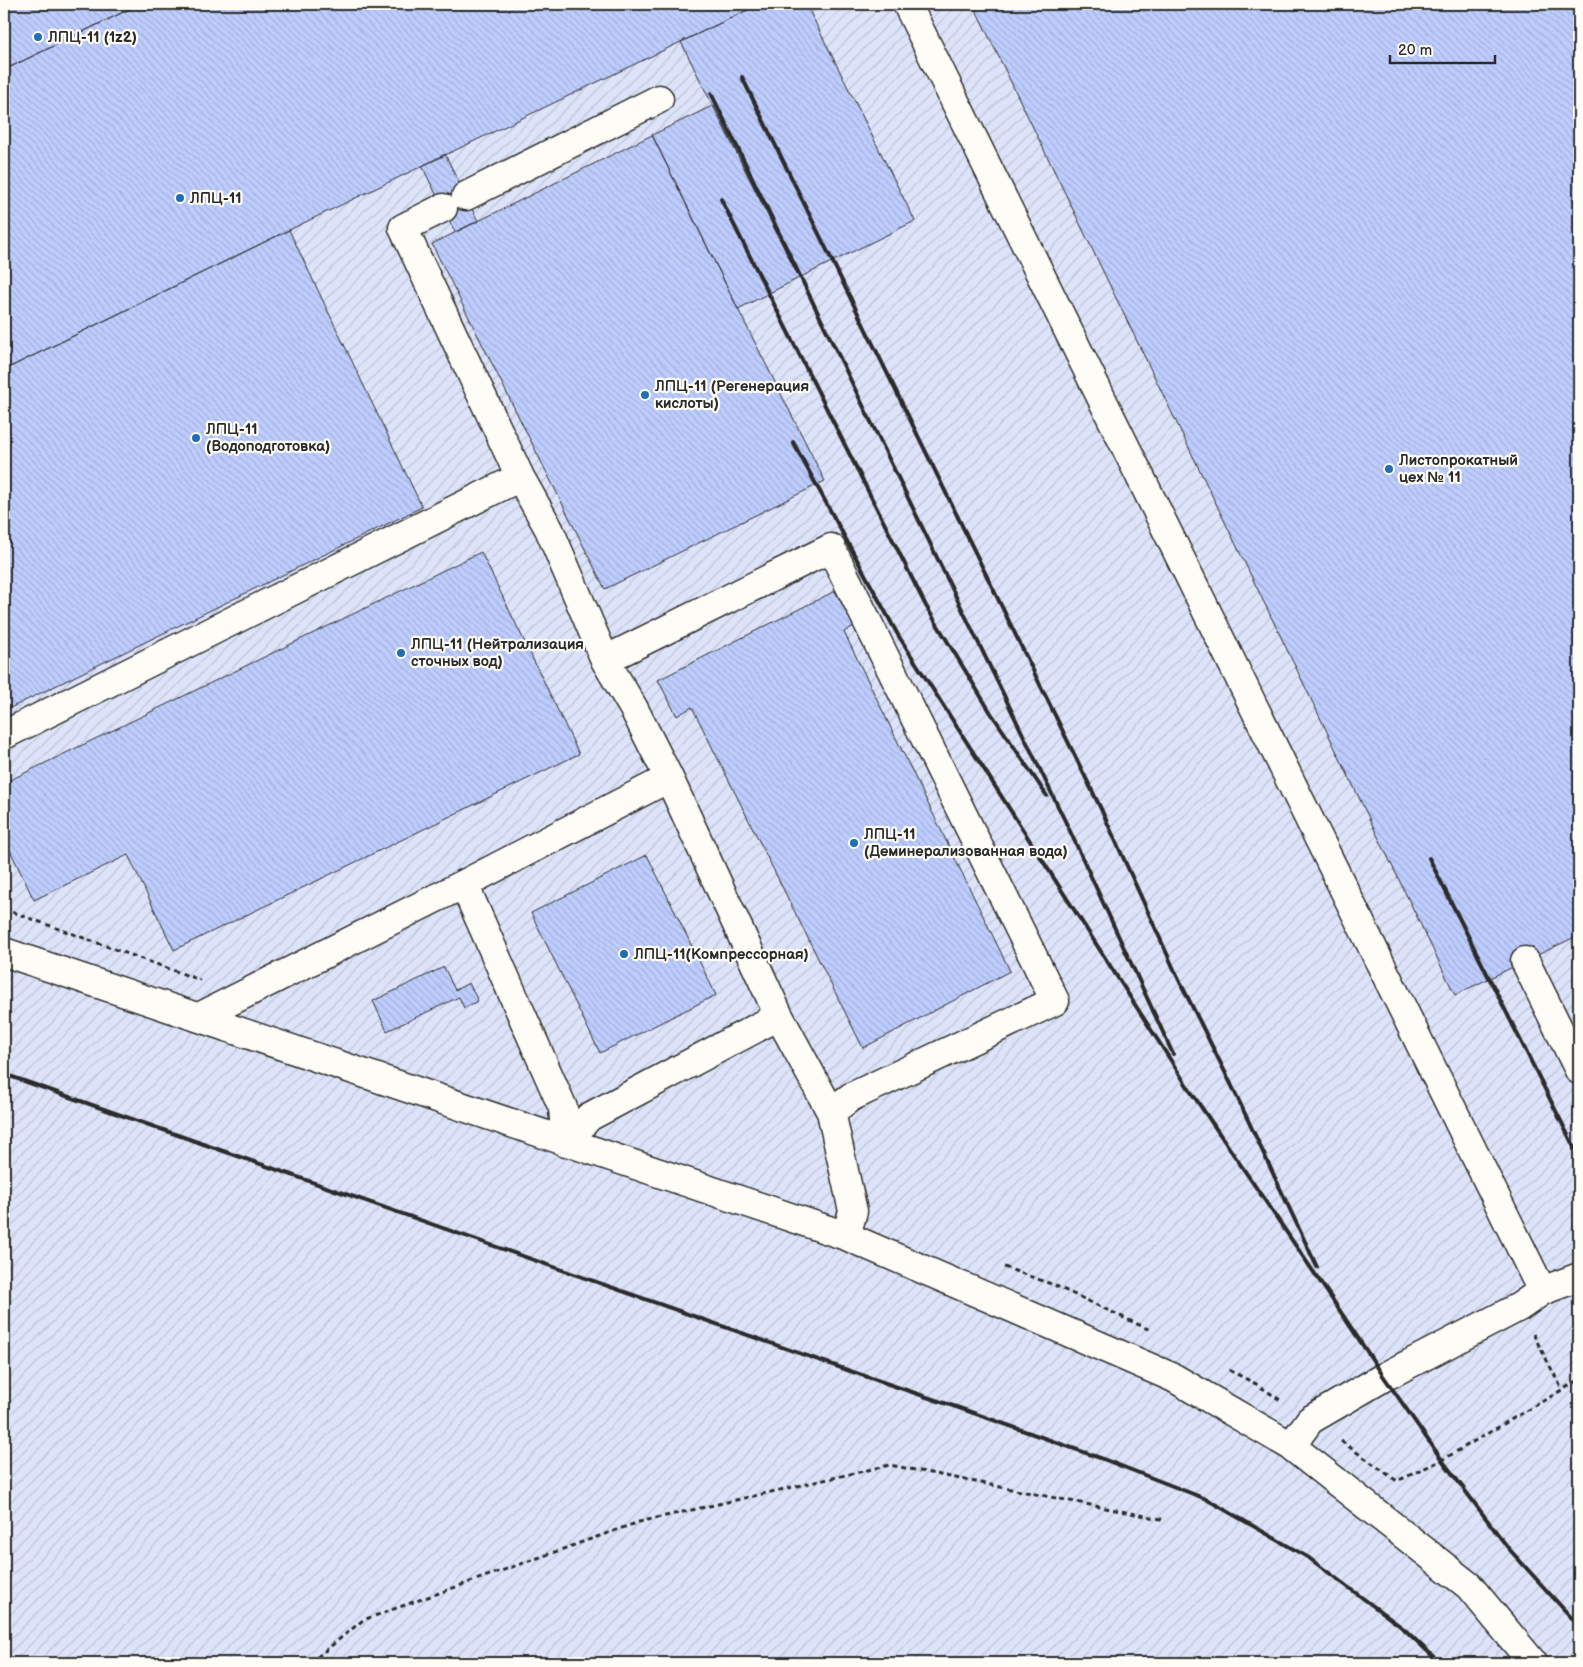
<svg xmlns="http://www.w3.org/2000/svg" width="1583" height="1667" viewBox="0 0 1583 1667" font-family="'Balsamiq Sans',sans-serif">
<style>
.industrial{fill:url(#industrial-furrows)}
.building{fill:url(#building-back-hatch);stroke:#2b2b2b}
.lines{fill:none;stroke-linecap:round;stroke-linejoin:round}
.minor-casing{stroke:#2b2b2b;stroke-width:31}
.path{stroke:#2b2b2b;stroke-width:3;stroke-dasharray:5 4;stroke-linecap:butt}
.minor{stroke:#fdfcf7;stroke-width:28}
.rail{stroke:#2b2b2b;stroke-width:4}
.poi-dot{fill:#1f6fb2;stroke:#fdfcf7;stroke-width:2}
.labels{text-anchor:middle;stroke-width:4.5;stroke-linejoin:round;paint-order:stroke}
.poi-label{font-size:15px;font-weight:bold;fill:#2b2b2b;stroke:#fdfcf7;text-anchor:start}
</style>
<defs>
<pattern id="industrial-furrows" width="10" height="10" patternUnits="userSpaceOnUse" patternTransform="scale(1.25)"><rect width="10" height="10" fill="#dde4fa"/><path d="M-1 1l2-2M0 10L10 0M9 11l2-2" fill="none" stroke="#bec4d6"/></pattern>
<pattern id="building-back-hatch" width="6" height="6" patternUnits="userSpaceOnUse" patternTransform="scale(1.25)"><rect width="6" height="6" fill="#becdfe"/><path d="M-1 5l2 2M0 0l6 6M5-1l2 2" fill="none" stroke="#a3b0da"/></pattern>
</defs>
<rect width="100%" height="100%" fill="#eaeef9"/>
<filter id="ink" filterUnits="userSpaceOnUse"><feTurbulence type="fractalNoise" baseFrequency=".02" numOctaves="2"/><feDisplacementMap in="SourceGraphic" scale="10" xChannelSelector="R" yChannelSelector="G"/><feConvolveMatrix kernelMatrix="1 2 1 2 8 2 1 2 1" color-interpolation-filters="sRGB"/></filter>
<g filter="url(#ink)">
<path class="industrial" d="M4,4H1579V1663H4Z"/>
<path class="building" d="M4,4H140L4,70Z
M140,4H760L289,230L4,370V70Z
M760,4H806L915,221L799,278L681,42Z
M973,4H1579V935L1455,995Z
M714,105L799,278L738,309L652,135Z
M652,135L738,309L825,481L605,589L432,244Z
M445,154L478,221L455,232L422,166Z
M289,230L422,507L4,711V370Z
M481,552L579,754L174,950L128,855L34,900L4,838V783Z
M835,591L854,626L844,632L1010,971L863,1048L692,707L677,716L658,680Z
M647,855L716,995L600,1053L531,913Z
M444,967L455,990L469,983L478,1001L464,1008L459,997L387,1031L373,1001Z"/>
<g class="lines">
<defs>
<path id="minor" d="M907,4L1542,1291
M466,196L659,99
M443,208L403,228L520,477L549,529L605,660L634,709L669,778L779,1016L831,1112L853,1211L846,1236
M605,660L831,548L1055,1001L851,1097L831,1112
M4,735L520,477
M464,884L563,1108L566,1143L589,1117L779,1016
M4,952L846,1236L1174,1378L1291,1446L1469,1586L1533,1663
M1525,961L1579,1070
M199,1017L464,884L669,778
M1291,1446L1310,1420L1384,1377L1519,1307L1542,1291L1579,1277"/>
</defs>
<use href="#minor" class="minor-casing"/>
<path class="path" d="M4,909L200,980
M1004,1267L1054,1285L1150,1330
M1533,1334L1562,1389
M1229,1370L1258,1385L1280,1400
M1341,1441L1397,1481L1442,1460L1579,1380
M310,1663L363,1620L639,1522L890,1465L1166,1520"/>
<use href="#minor" class="minor"/>
<path class="rail" d="M742,77L1102,811L1178,978L1231,1084L1317,1267
M711,93L1069,829L1173,1054
M721,199L926,606L991,713L1047,796
M793,442L898,635L1191,1092L1332,1299L1384,1377L1442,1460L1509,1549L1579,1626
M1429,858L1579,1157
M4,1074L850,1371L965,1410L1103,1459L1206,1499L1309,1558L1404,1629L1440,1663"/>
</g>
</g>
<g class="poi-dot">
<circle cx="38" cy="37" r="5"/>
<circle cx="180" cy="198" r="5"/>
<circle cx="645" cy="395" r="5"/>
<circle cx="196" cy="438" r="5"/>
<circle cx="1389" cy="469" r="5"/>
<circle cx="401" cy="653" r="5"/>
<circle cx="854" cy="843" r="5"/>
<circle cx="624" cy="954" r="5"/>
</g>
<g class="labels">
<g class="poi-label">
<text x="48" y="42">ЛПЦ-11 (1z2)</text>
<text x="190" y="203">ЛПЦ-11</text>
<text x="655" y="391">ЛПЦ-11 (Регенерация<tspan x="655" dy="17">кислоты)</tspan></text>
<text x="206" y="434">ЛПЦ-11<tspan x="206" dy="17">(Водоподготовка)</tspan></text>
<text x="1399" y="465">Листопрокатный<tspan x="1399" dy="17">цех № 11</tspan></text>
<text x="411" y="649">ЛПЦ-11 (Нейтрализация<tspan x="411" dy="17">сточных вод)</tspan></text>
<text x="864" y="839">ЛПЦ-11<tspan x="864" dy="17">(Деминерализованная вода)</tspan></text>
<text x="634" y="959">ЛПЦ-11(Компрессорная)</text>
</g>
</g>
<rect width="1583" height="1667" fill="none" stroke="#fdfcf7" stroke-width="20"/>
<rect x="10" y="10" width="1563" height="1647" fill="none" stroke="#2b2b2b" stroke-width="2" filter="url(#ink)"/>
<path d="M1390 55v8h105v-8" fill="none" stroke="#2b2b2b" stroke-width="2.5"/>
<text x="1398" y="55" font-size="15" fill="#2b2b2b" stroke="#fdfcf7" stroke-width="4" paint-order="stroke">20 m</text>
</svg>
